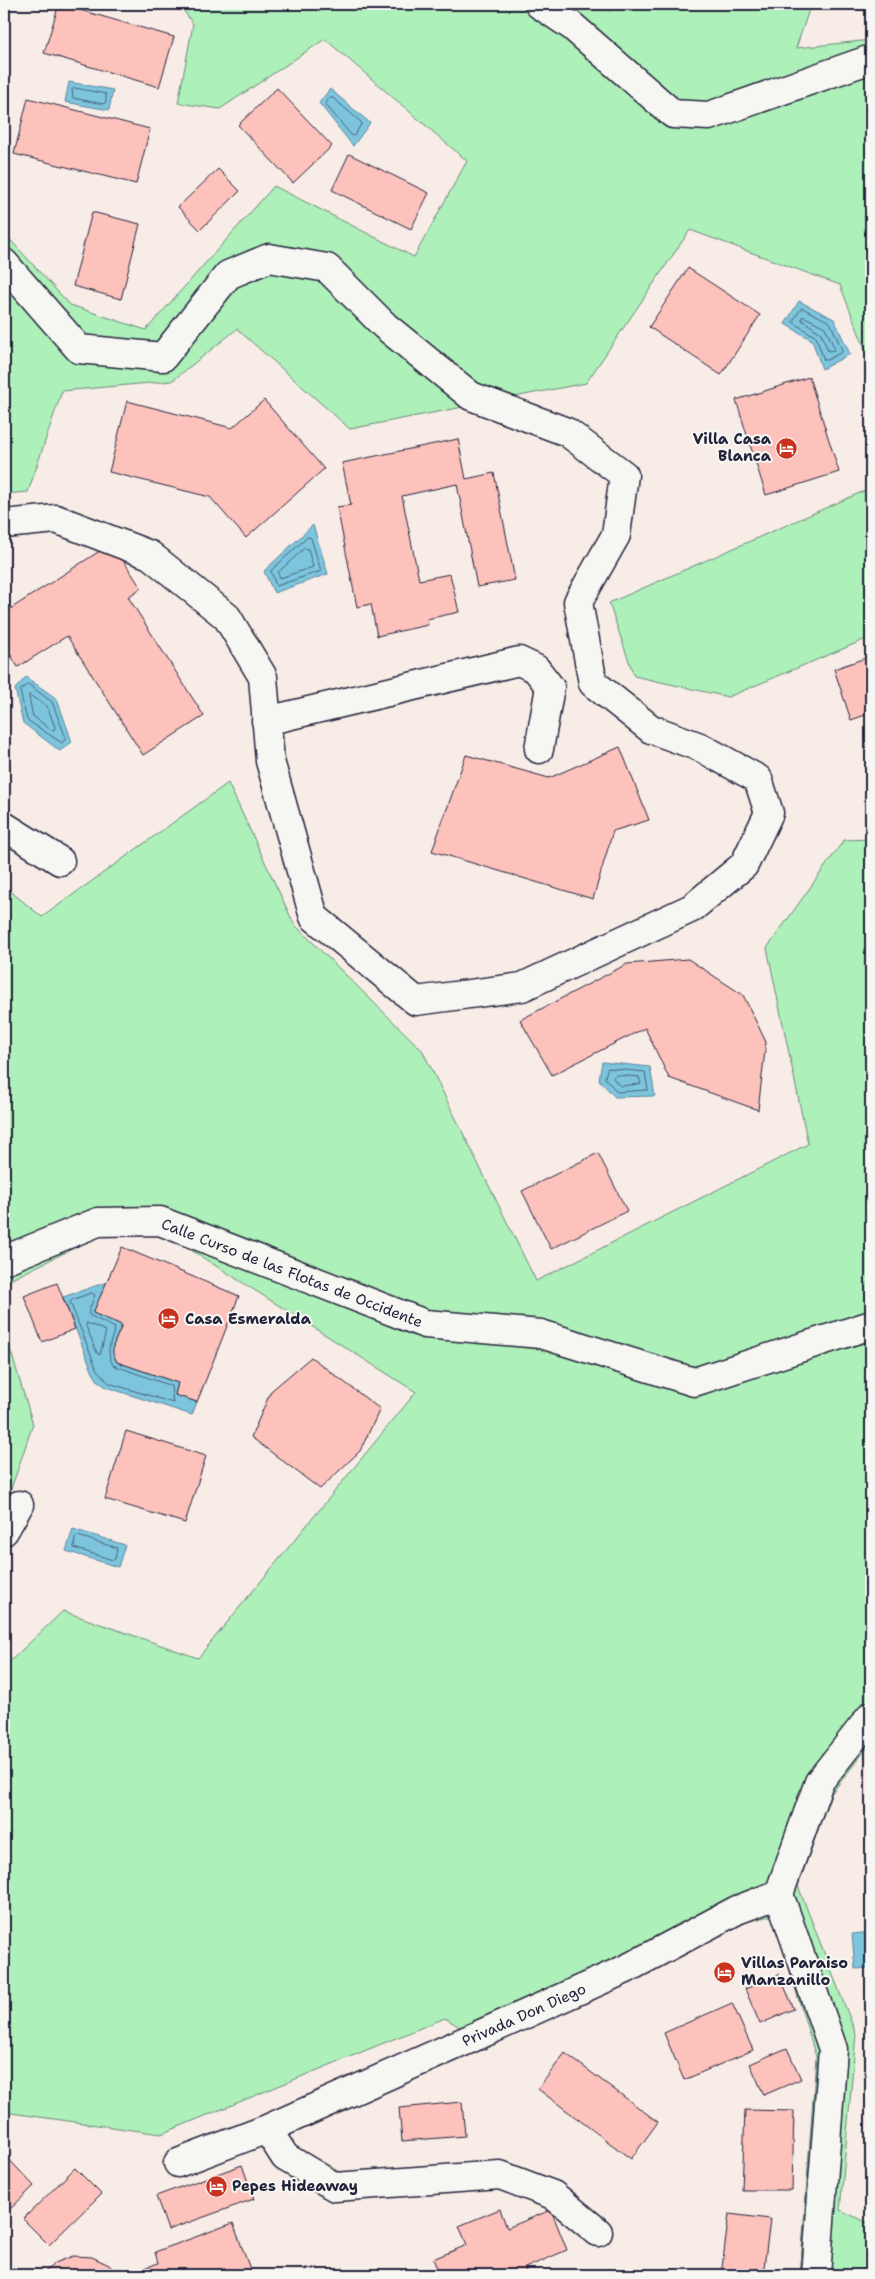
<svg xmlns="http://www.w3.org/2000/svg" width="875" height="2279" viewBox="0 0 875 2279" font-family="'Shantell Sans',sans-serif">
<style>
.green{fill:#aef0b9;stroke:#68897a}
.water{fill:#7dc5dd;stroke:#59849c}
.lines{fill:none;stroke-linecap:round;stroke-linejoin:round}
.shore{stroke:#46637c;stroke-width:1}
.building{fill:#fec2bc;stroke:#22223b}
.minor-casing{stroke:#22223b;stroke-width:31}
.minor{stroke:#f6f6f2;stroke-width:28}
.labels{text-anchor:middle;stroke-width:4;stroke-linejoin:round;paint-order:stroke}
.poi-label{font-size:15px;font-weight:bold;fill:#22223b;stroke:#f6f6f2;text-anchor:start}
.street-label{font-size:15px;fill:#22223b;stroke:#f6f6f2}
</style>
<rect width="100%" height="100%" fill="#f8ece7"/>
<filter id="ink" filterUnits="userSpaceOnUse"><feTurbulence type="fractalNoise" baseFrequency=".02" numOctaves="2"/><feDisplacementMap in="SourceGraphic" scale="10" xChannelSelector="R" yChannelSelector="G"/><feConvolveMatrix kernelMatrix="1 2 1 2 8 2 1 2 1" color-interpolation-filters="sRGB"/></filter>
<g filter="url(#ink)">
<path class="green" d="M179,4H597L610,11L614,4H811L796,48L871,40V364L840,285L690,230L586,383L350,429L237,329L172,381L62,391L28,492L4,494V233L70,305L146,330L274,186L414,257L467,161L325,39L220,109L178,103L193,24Z
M871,488V637L728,697L634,676L609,603Z
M228,783L294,924L422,1050L536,1281L808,1144L767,948L844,840L871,839V1743L831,1794L798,1886L856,2034L840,2210L871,2224V2275H800L816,2057L773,1915L743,1923L630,1982L490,2046L445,2018L161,2134L4,2112V1667L63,1611L198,1658L416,1392L159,1230L104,1233L4,1283V886L42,917Z
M4,1329L33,1424L4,1510Z"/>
<path class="water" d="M69,82L113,90L109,110L65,102Z
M330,89L370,123L353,146L319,103Z
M799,301L834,319L850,354L822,369L812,340L785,324Z
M313,525L328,574L274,593L264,571Z
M26,677L57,699L72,742L60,751L23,723L15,689Z
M602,1062L650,1067L655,1096L615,1097L599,1080Z
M107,1282L122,1325C116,1338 110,1348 117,1362L178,1383L175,1395L197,1402L192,1415L106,1387L98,1381L93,1373L63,1297Z
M73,1529L125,1545L118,1567L66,1551Z
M871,1932V1968L855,1969L852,1934Z"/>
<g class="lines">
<path class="shore" d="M75,88L106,94V102L103,104L73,98L72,90Z
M329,98H333L362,123L354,136L351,135L326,105Z
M802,308L830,322L842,350V352L827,360H824L816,337L793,322Z
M805,317L825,327L834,347V350L828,351L821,333L802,320V317Z
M308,537L311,538L321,571L276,586L271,571Z
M305,548L308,549L313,567L280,578L278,573Z
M28,684L52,702L66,738L62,743L27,720L20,691Z
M29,695L47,706L55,727L54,730H51L33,716Z
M608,1068L645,1072L648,1090L617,1092L605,1078Z
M616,1075L639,1077L641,1084L620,1086L613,1078Z
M92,1293L95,1295L89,1310V1315L115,1328C111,1342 105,1350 113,1365L171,1386L173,1403L109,1383L97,1370L70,1302L72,1300Z
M87,1323L106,1331L100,1355L97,1353L86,1326Z
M78,1536L117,1548L115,1559L113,1560L74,1548L75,1538Z"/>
</g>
<path class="building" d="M59,4L174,37L159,87L44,53Z
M846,4H871V10L846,9Z
M277,88L332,146L293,183L238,125Z
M28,98L150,129L136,184L14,154Z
M349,154L429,193L411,229L332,190Z
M218,169L240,191L200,230L178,207Z
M92,212L140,224L121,299L73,286Z
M688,268L760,315L721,375L649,327Z
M809,377L839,472L766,495L736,400Z
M264,400L324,469L246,538L210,497L109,472L127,401L232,428Z
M458,439L466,479L494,473L515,580L477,587L457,484L402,496L419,580L450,574L459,612L427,619L428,625L377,636L371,604L357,607L337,507L351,505L342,463Z
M112,543L141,588L128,597L204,716L143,755L67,636L18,667L4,644V613Z
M871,656V713L851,720L834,669Z
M620,747L649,820L613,831L593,899L432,851L466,755L549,778Z
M688,959L743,995L766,1042L758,1110L669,1078L645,1028L552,1075L520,1020L627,964Z
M598,1153L627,1211L551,1249L522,1191Z
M122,1247L239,1296L197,1402L175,1395L178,1383L117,1362L113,1354V1346L122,1325L93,1313Z
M57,1283L75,1329L42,1342L24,1296Z
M311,1357L380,1409L360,1451L320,1489L251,1437L271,1391Z
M126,1431L206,1456L185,1523L105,1499Z
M779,1974L794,2009L760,2024L745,1989Z
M732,2003L753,2050L684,2080L664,2033Z
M787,2048L801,2079L764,2095L750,2064Z
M565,2053L658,2122L631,2159L538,2089Z
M462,2102L465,2136L402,2141L399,2108Z
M745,2110L794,2111L792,2190H742Z
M4,2154L34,2186L4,2215Z
M242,2165L254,2199L168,2230L156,2196Z
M75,2168L101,2194L49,2245L23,2219Z
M500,2209L507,2228L551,2210L567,2250L525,2268L527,2275H440L433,2259L467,2245L459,2226Z
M729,2214L770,2219L763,2275H721Z
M233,2223L250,2269L231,2275H127L158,2263L155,2252Z
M73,2256L92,2257L109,2265L118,2275H41L55,2263Z"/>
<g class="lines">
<defs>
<path id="minor" d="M539,4L572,26L673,114L709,116L871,59
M4,263L79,349L163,357L228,275L269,258L327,268L385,326L471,396L567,432L624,475L616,535L578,602L593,683L651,729L700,747L758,779L769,813L744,865L692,908L522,987L416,1001L314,917L270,761L263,677L227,617L150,555L56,519L4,524
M266,721L519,661L536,669L550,687L539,749
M4,826L60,861
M4,1260L98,1222L160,1221L425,1324L541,1334L694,1382L871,1325
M4,1531L19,1505
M267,2129L285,2157L335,2187L500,2175L553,2195L598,2232
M178,2163L267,2129L481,2034L626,1969L737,1910L779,1894
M816,2275L833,2049L779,1894L819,1782L871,1716"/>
</defs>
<use href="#minor" class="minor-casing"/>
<use href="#minor" class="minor"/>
</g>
</g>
<defs>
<symbol id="hotel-disc" viewBox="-11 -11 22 22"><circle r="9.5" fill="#c8321e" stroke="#f6f6f2"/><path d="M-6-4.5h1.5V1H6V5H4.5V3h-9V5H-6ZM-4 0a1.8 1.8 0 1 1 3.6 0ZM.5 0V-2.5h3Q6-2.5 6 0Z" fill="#fff"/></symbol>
</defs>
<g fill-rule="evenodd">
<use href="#hotel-disc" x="774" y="436" width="25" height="25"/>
<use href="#hotel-disc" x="156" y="1306" width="25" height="25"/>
<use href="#hotel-disc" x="712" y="1960" width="25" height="25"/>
<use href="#hotel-disc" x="204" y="2174" width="25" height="25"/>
</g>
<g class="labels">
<g class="poi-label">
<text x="771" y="444" text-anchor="end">Villa Casa<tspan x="771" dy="17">Blanca</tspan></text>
<text x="185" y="1324">Casa Esmeralda</text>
<text x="741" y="1968">Villas Paraiso<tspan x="741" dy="17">Manzanillo</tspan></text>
<text x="232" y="2191">Pepes Hideaway</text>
</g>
<g class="street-label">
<text transform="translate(292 1273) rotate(21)" y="5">Calle Curso de las Flotas de Occidente</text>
<text transform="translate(524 2015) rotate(-24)" y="5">Privada Don Diego</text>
</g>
</g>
<rect width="875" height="2279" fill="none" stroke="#f6f6f2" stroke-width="20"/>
<rect x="10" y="10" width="855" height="2259" fill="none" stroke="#22223b" stroke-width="2" filter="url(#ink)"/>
</svg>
